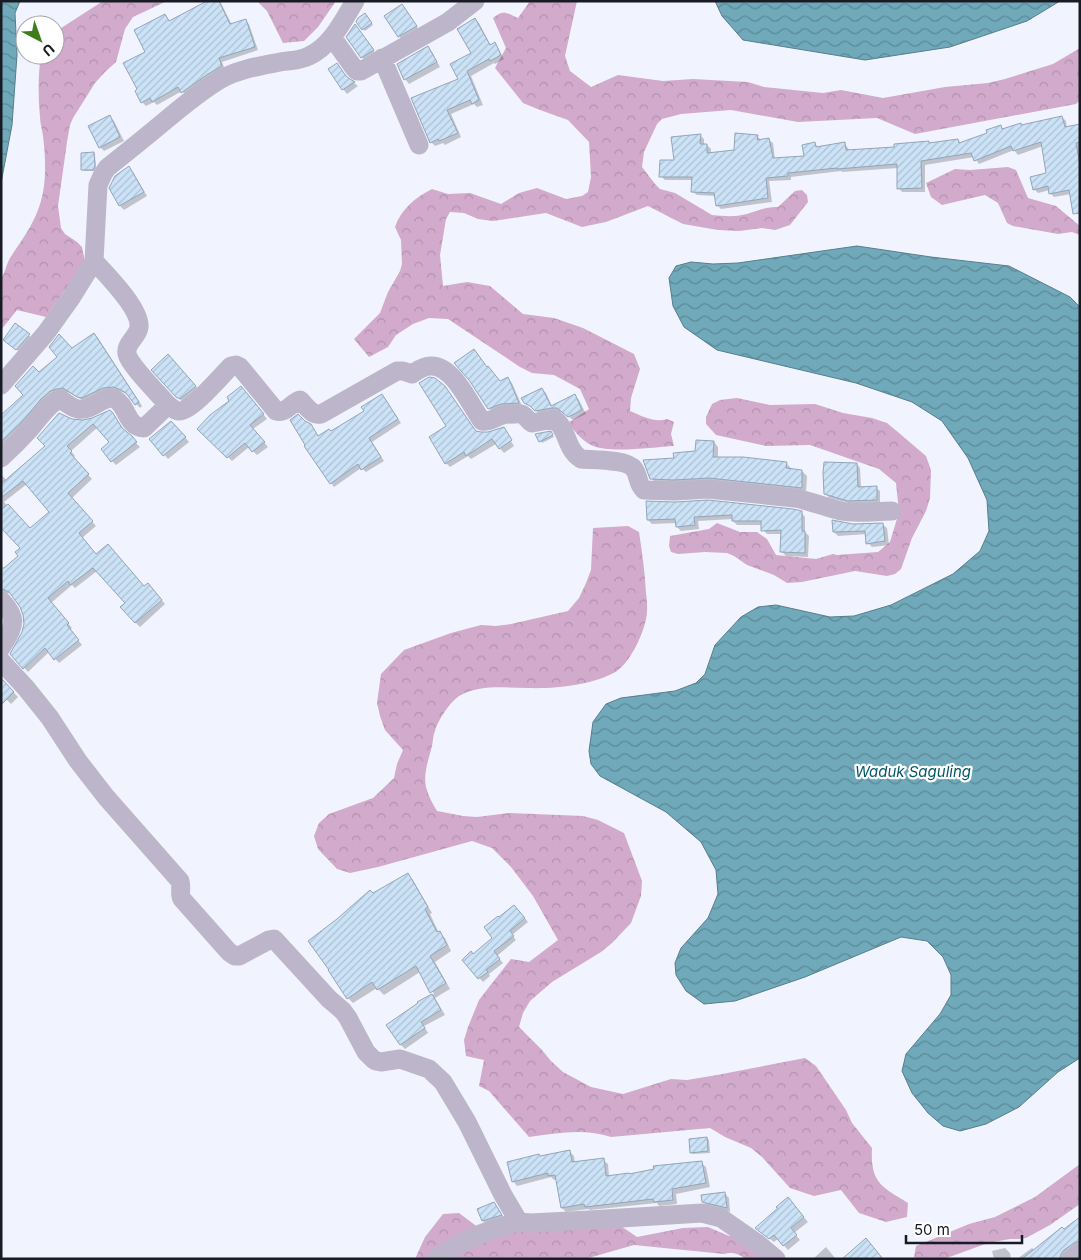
<svg xmlns="http://www.w3.org/2000/svg" width="1081" height="1260" viewBox="0 0 1081 1260" font-family="Inter,sans-serif">
<style>
.forest{fill:url(#forest-crowns)}
.water{fill:url(#water-waves);stroke:#567e8d}
.shadow{fill:#0003;fill-rule:evenodd}
.building{fill:url(#building-hatch);stroke:#92a5b9}
.lines{fill:none;stroke-linecap:round;stroke-linejoin:round}
.street{stroke:#bdb5c9;stroke-width:19}
.labels{text-anchor:middle;stroke-width:4.5;stroke-linejoin:round;paint-order:stroke}
.water-label{font-size:15px;font-style:italic;fill:#04576a;stroke:#fff}
</style>
<defs>
<pattern id="forest-crowns" width="20" height="18" patternUnits="userSpaceOnUse" patternTransform="scale(1.25)"><rect width="20" height="18" fill="#d1aacc"/><path d="M2 6a3 3 0 1 1 6 0M12 15a3 3 0 1 1 6 0" fill="none" stroke="#b392af"/></pattern>
<pattern id="water-waves" width="16" height="10" patternUnits="userSpaceOnUse" patternTransform="scale(1.25)"><rect width="16" height="10" fill="#70a9ba"/><path d="M0 5q4-4 8 0t8 0" fill="none" stroke="#5b8997"/></pattern>
<pattern id="building-hatch" width="6" height="6" patternUnits="userSpaceOnUse" patternTransform="scale(1.25)"><rect width="6" height="6" fill="#cbe2f7"/><path d="M-1 1l2-2M0 6l6-6M5 7l2-2" fill="none" stroke="#aec1d4"/></pattern>
</defs>
<rect width="100%" height="100%" fill="#f1f4fe"/>
<path class="forest" d="M103,1H167L133,17L125,29L116,62L105,72L95,83L73,118L70,125L67,142L58,206L61,228L65,234L77,242L82,247L85,262L46,317L17,310L1,330V279C5,273 6,265 10,258C26,234 40,216 44,186C46,170 45,152 43,136C42,129 40,123 40,117C38,96 38,75 41,55H55V32Z
M257,1H336L318,27L304,41L283,43L267,11Z
M530,1H577L565,56L570,71L591,87L618,75L663,81L693,79L748,82L764,87L823,93L841,90L883,98L945,87L988,83L1005,79L1053,64L1080,48V100L1076,104L915,134L877,118L798,122L731,110L681,114L662,119L657,124L644,152L642,167L655,184L660,189L675,193L712,215C722,216 733,217 742,215C754,213 765,206 778,207L795,191L802,190L807,195L808,202L790,225L775,230L762,228L739,231L718,230L683,224L648,206L606,222L582,227L546,213L493,221L478,219L464,213L450,212L446,219L440,255L443,286L467,282L490,286L523,314L554,318L583,328L634,354L640,369L631,398L630,411C642,416 654,423 667,419L674,422L671,434L674,446C653,447 609,454 591,445C581,440 575,431 568,423L589,409L580,389L554,375L532,373L520,367L448,319L429,318L413,324L396,335L388,347L369,357L354,339L380,313L388,292L400,271L402,264L401,240L395,227C401,209 416,197 432,189L448,194L470,193L501,204L519,193L537,188L566,199L582,196L588,192L591,177L589,142L568,120L540,110L523,103L495,68L506,48L493,18C503,9 507,13 518,18Z
M1008,167L1016,170L1028,198L1056,206L1080,226V235L1072,232L1058,234L1013,226L1007,223L998,203L985,195L942,205L931,197L926,183L955,169L970,170Z
M737,398L770,405L815,404L843,413L872,418L887,423L899,433L926,456L931,470L930,498L926,511L912,538L901,569L895,574L887,576L855,571L802,582L787,583L774,575L747,565L734,556L727,553L705,552L678,554L671,552L669,546L670,536L709,529L717,523L740,532H757L767,539L776,555L816,559L833,554L837,555L878,552L890,542L899,512L896,483L879,469L810,445L766,446L716,435L706,424V417L712,404L720,400Z
M628,526L639,532C642,552 645,572 646,593C647,601 648,611 646,619C643,635 630,662 617,671C595,685 554,689 528,688C506,688 482,684 461,695C451,700 438,720 435,731C433,735 433,741 432,746C429,758 423,774 426,787C428,795 432,803 437,811L463,816L477,817L509,813L583,816L598,820L624,833L642,881L641,896L631,923L612,943L601,952L552,982L530,1001L523,1013L519,1027L542,1050L551,1061L563,1072L591,1087L623,1094L671,1079L687,1080L717,1075L805,1058L816,1066L846,1110L852,1123L872,1148C870,1183 882,1187 908,1203L907,1217L886,1222L859,1213L841,1190L814,1196L790,1188L762,1157L751,1148L725,1137L710,1128L611,1137C585,1128 556,1133 529,1137L489,1091L479,1086L484,1060L466,1056L464,1040L468,1027L479,1000L511,959L529,962L558,940L533,896L511,867L492,848L472,841L378,867L350,873L337,869L318,849L314,836L319,823L329,814L373,798L394,778L397,764L403,750L385,730L380,716L377,703L381,674L404,650L451,633L481,625L496,626L511,624L568,611L579,598L586,583L591,570L593,528Z
M1080,1164V1204L1050,1225L1026,1238L1018,1239H1010L988,1243L944,1259H917L914,1257L916,1246L969,1224L995,1217L1035,1197Z
M459,1213L491,1237L527,1214L602,1213L637,1237L683,1228L708,1227L729,1236L733,1235L767,1259H745C739,1253 731,1252 724,1254L634,1245L585,1259H415L425,1237L443,1214Z"/>
<path class="water" d="M1,1H20L15,13L17,55L12,125L1,183Z
M715,1H1060L1027,21L950,47L865,60L743,40L722,16Z
M857,246L931,257L1009,266L1070,297L1080,307V1058L1058,1072L1019,1107L986,1124L960,1131L943,1126L928,1113L912,1093L902,1071L906,1054L940,1014L951,995V975L943,957L927,941L901,937L805,977L735,1001L704,1004L686,991L676,975L675,963L681,948L708,918L718,894L716,870L701,842L666,812L600,776L591,764L589,751L593,722L606,704L621,698L675,691L696,683L705,674L715,645L741,617L758,607L776,605L830,617L854,616L891,605L953,574L980,551L989,531L987,500L968,458L942,421L912,402L856,383L717,350L684,327L673,306L669,278L676,266L691,262L713,264L738,263Z"/>
<path class="shadow" d="M207,1H220L232,25L245,21L249,24L258,50L222,62L225,70L186,96L182,91L157,105L154,102L146,106L142,102L136,91L147,52L165,15L170,21Z
M402,6L406,10L420,31L403,41L399,36L386,16Z
M367,16L373,25L365,31L363,29Z
M475,19L479,23L491,46L494,44L498,48L504,59L495,64L494,63L471,76L483,105L477,107L474,104L451,114L461,137L445,145L443,143L435,146L431,142L472,54Z
M359,30L377,55L366,62L362,57Z
M428,48L432,52L440,67L409,84L405,79Z
M349,81L354,83L358,86L347,94L343,89Z
M109,116L114,121L124,141L104,151L100,147Z
M1062,117L1066,121L1067,128L1080,125V217L1071,194L1054,197L1050,193V190L1038,193L1034,189L1047,174L1043,146L1018,155L1014,150L979,164L974,157L925,165V192H902L899,188L898,168L842,172L841,171L791,177V180L769,181L772,202L721,209L717,205L716,196L697,195L693,192V180H665L661,176L700,135L704,139V145H707L711,149V154L735,152L757,136L761,140H769L773,143L775,159L805,157L815,144L819,148L844,144L848,148L849,151L930,144L958,140L962,144L989,133L1001,127L1004,130Z
M94,153L95,155L96,168L94,171H84L83,169Z
M129,168L133,172L147,196L124,210L120,206L111,188Z
M16,325L33,339L21,353L9,344Z
M94,334L98,338L142,406L140,408L127,394L119,391L82,400L68,392H61L1,450V417L25,395L39,374Z
M175,363L202,393L184,403L177,396Z
M487,368L500,382L508,379L512,383L522,406L493,413L489,408Z
M444,387L449,392L476,432L481,433L505,431L514,446L504,453L496,444L471,459L468,456L450,467L446,463L448,426Z
M542,389L546,393L552,406L575,396L579,400L586,414L573,420L563,412H557L541,415L525,402Z
M245,391L267,419L253,429L268,447L257,455L249,447L232,461L199,429Z
M382,396L386,400L401,423L372,442L384,461L366,472L361,468L334,487L331,483L310,425L319,437L331,432L366,412Z
M111,412L115,416L125,432L140,447L116,465L112,461L111,443L98,427L71,451L75,456L73,458L92,479L72,498L96,526L82,538L97,555L145,588L152,589L165,604L140,627L135,622L127,603L97,571L75,588L72,585L51,603L72,628L70,630L82,645L59,663L49,652L28,672L12,654L25,627L22,609L11,593H4L1,594V571L20,556L22,548L1,526V474L7,481L46,446L71,420L83,422ZM27,484L51,512L30,530L4,502Z
M176,426L189,442L168,459L151,440Z
M552,434L554,437L542,443L537,435Z
M714,442L718,447V458L786,463L791,468V470L802,471L807,476L806,492L656,483L651,478L675,459L696,452Z
M857,464L860,468L861,488H876L880,491V503L853,504L829,498L826,494Z
M647,503L801,512L805,517V532L809,536L808,557L786,556L782,552V534H767L763,530V525H737L733,521V519L698,521L699,529L681,531L677,527L676,523L652,524L648,520Z
M882,524L887,528L889,545L872,547L868,543L867,534L838,536L834,532L853,525Z
M1,679L18,697L11,704L3,696Z
M408,875L413,880L432,913L430,914L439,933L445,938L451,951L435,962L450,989L435,998L445,1015L424,1026L428,1033L405,1049L401,1045L388,1025L419,1004L418,1003L434,994L420,972L384,995L377,988L353,1003L348,998L373,895Z
M518,910L528,922L512,935L516,940L497,956L503,963L489,974L490,976L483,982L463,960L473,955L493,938Z
M707,1138L709,1140L710,1153L693,1154L691,1153Z
M570,1152L574,1156L575,1163L603,1160L608,1164L609,1176L629,1175L701,1163L706,1167L710,1187L676,1194L677,1204L659,1206L657,1203L590,1210L588,1209L566,1212L562,1208L557,1179L554,1180L551,1177L517,1186L513,1181L541,1157Z
M725,1194L729,1198L730,1212L707,1206L703,1201Z
M494,1203L498,1208L505,1219L487,1225L483,1221L479,1210Z
M792,1203L808,1222L794,1233L800,1240L788,1250L778,1239L774,1242L761,1232Z
M1080,1218V1246L1065,1259H1017L1032,1248L1035,1250Z
M826,1247L835,1258L834,1259H813Z
M1005,1248L1010,1253L1011,1259H994L992,1251Z"/>
<path class="building" d="M207,1H219L230,24L246,19L255,47L219,58L222,66L208,74L181,93L178,87L152,102L150,98L141,103L135,91L137,89L123,63L145,52L134,30L165,14L169,21Z
M402,4L417,26L398,37L384,16Z
M365,13L372,23L362,30L356,22L358,18Z
M475,18L490,45L495,42L501,55L490,61L489,59L467,71L479,100L472,104L470,100L447,110L458,133L439,141L438,139L430,143L411,98L458,79L450,64L471,53L457,29Z
M355,24L374,50L361,58L346,37Z
M428,46L437,62L404,80L397,64Z
M337,63L346,76L350,79L355,82L342,90L328,69Z
M110,115L120,137L99,148L88,126Z
M1062,116L1065,127L1080,124V142L1076,143L1080,165V213L1073,214L1069,190L1049,194L1048,186L1033,190L1030,177L1046,173L1041,142L1013,151L1011,146L974,161L971,153L921,161L922,188L897,189V164L837,169V168L788,173V176L766,178L768,198L716,206L714,193L691,192L692,177H659L660,160H674L671,137L701,134L700,144H707V153L734,150L735,133L758,135L757,140L769,138L773,158L804,156L802,145L815,142L816,147L845,142L846,150L894,147V144L929,141V143L958,139L959,143L987,133L986,130L1001,125L1002,129L1021,123V125Z
M94,152L95,166L93,170H81V153Z
M129,166L144,192L119,206L109,188L115,176Z
M15,323L30,334L16,350L3,340Z
M94,333L139,402L135,405L126,393L121,390L114,387L103,388L82,398L77,397L63,388L57,389L50,391L41,399L22,422L1,442V415L23,395L15,386L33,366L39,372L57,357L49,347L59,334L72,348Z
M474,349L487,367L488,366L500,381L508,377L519,403L501,404L488,409L469,380L454,363Z
M168,354L196,386L180,399L176,397L151,370Z
M429,377L435,378L445,386L473,427L476,431L481,432H488L504,427L512,440L499,449L492,439L466,456L464,452L445,464L429,437L446,426L419,383Z
M241,386L264,414L250,425L265,442L252,452L245,443L227,458L197,429L210,415L229,401L227,397Z
M542,388L551,406L575,394L582,410L568,417L557,408H552L535,411L530,406L524,403L521,398Z
M382,394L398,419L369,438L381,457L361,470L358,464L330,484L304,446L305,445L290,420L298,414L305,421L311,424L318,436L329,429L331,431L364,411L361,407Z
M110,410L113,413L122,428L132,436L137,442L111,462L101,449L109,442L93,424L67,446L72,451L70,453L89,474L68,493L93,521L79,533L96,554L108,544L144,586L148,583L162,600L135,623L120,607L125,603L93,568L70,585L68,581L48,598L69,623L67,625L79,640L54,660L45,648L23,669L10,654L22,632L24,624L23,615L20,607L15,600L9,592L5,590L1,589V568H4L18,556L15,552L20,548L1,528V510L8,504L30,528L49,512L23,481L2,497L1,484L45,446L37,438L59,413L72,419L83,420L92,418Z
M171,421L186,437L163,456L149,439Z
M551,431L553,435L539,442L535,434Z
M696,440L714,441L713,457H743L787,462L786,468L802,470V488L709,478L674,480L650,479L643,460L674,458L673,453L695,451Z
M824,462L857,463L858,487L877,486V500L848,501L824,494L823,473Z
M708,500L793,509L802,511V531H805V553L780,552L781,530L761,531V521H732V515L694,517L695,525L676,527L675,519L647,520L646,501L675,502Z
M832,520L853,524L883,523L885,541L866,544L865,531L833,532Z
M1,678L14,692L1,705Z
M408,873L428,907L425,909L437,932L440,931L447,945L430,956L446,983L430,993L416,966L377,990L372,982L347,999L328,970H329L308,941L337,919L370,890L373,893Z
M514,905L525,918L510,931L514,936L494,951L500,959L486,970L488,972L478,979L462,960L471,951L473,954L492,938L484,927L498,916L499,917Z
M432,994L441,1010L421,1022L425,1028L400,1045L386,1025L418,1003L417,1002Z
M707,1137L708,1151L690,1153L689,1139Z
M570,1150L572,1162L604,1158L606,1176L629,1173V1174L654,1169L653,1166L702,1161L706,1183L672,1189L673,1200L654,1202L653,1199L585,1207L584,1204L561,1208L555,1175L548,1176V1173L512,1182L507,1162L539,1154L540,1156Z
M725,1192L727,1208L702,1202L701,1195Z
M788,1197L804,1217L791,1228L797,1235L783,1246L774,1235L769,1239L755,1228L778,1208L776,1207Z
M494,1202L502,1215L482,1221L477,1209Z
M1080,1217V1241L1074,1243L1064,1250L1061,1254L1060,1259H1022L1062,1227L1064,1229Z
M866,1238L883,1259H842Z"/>
<g class="lines">
<path class="street" d="M332,37L354,68L357,71H361L448,22L475,1
M382,58L419,145
M1,385L46,333L71,298L94,261L98,185L103,174L107,168C127,152 147,136 166,120C184,105 202,90 221,79C239,69 260,66 280,62C290,60 300,61 309,56C331,46 343,21 355,1
M168,405C171,407 175,411 179,411C190,413 222,375 231,366L236,365L240,367L276,411C286,414 291,403 300,400C306,406 312,416 321,414L397,371H403L412,374C417,371 423,366 430,366C453,364 470,405 482,421C489,422 495,418 502,415C506,414 510,414 515,414C518,414 521,413 523,415C527,417 528,421 532,423L554,419C568,428 565,449 581,459C593,460 627,459 634,469C639,475 637,484 644,490L674,491L708,489L795,498C810,501 825,507 841,511C857,514 876,511 892,511
M1,458C11,449 21,439 30,429C38,420 49,402 61,399C66,403 72,408 78,409C91,412 105,394 115,399C128,406 126,427 144,428L168,405C159,394 130,366 127,354C125,343 138,337 139,327C141,309 106,274 94,261
M1,600C20,620 13,627 1,648
M1,661L26,688L50,718L78,761L106,797L180,881C182,888 179,895 182,899L229,952L235,956H239L269,940L274,939L329,999L343,1011L348,1018L366,1052L373,1059L376,1061L381,1062L400,1059L429,1069L443,1082L467,1122L503,1195L519,1222L531,1223L589,1220L702,1213L721,1218L757,1243L776,1259
M436,1259C441,1254 447,1251 453,1248C473,1236 496,1227 519,1222
M1071,1259L1080,1252"/>
</g>
<g class="labels">
<g class="water-label">
<text x="913" y="777">Waduk Saguling</text>
</g>
</g>
<rect width="1081" height="1260" fill="none" stroke="#191b24" stroke-width="5"/>
<g transform="translate(40 40) rotate(139)"><circle r="24" fill="#ffffff" stroke="#a3a4a7"/>
<path d="M0-4L9 19L0 12L-9 19Z" fill="#3f7d1a"/>
<text y="-8" font-size="14" font-weight="bold" text-anchor="middle" fill="#191b24">U</text>
</g>
<path d="M906 1235v8h116v-8" fill="none" stroke="#191b24" stroke-width="2.5"/>
<text x="914" y="1235" font-size="15" fill="#191b24" stroke="#ffffff" stroke-width="4" paint-order="stroke">50 m</text>
</svg>
